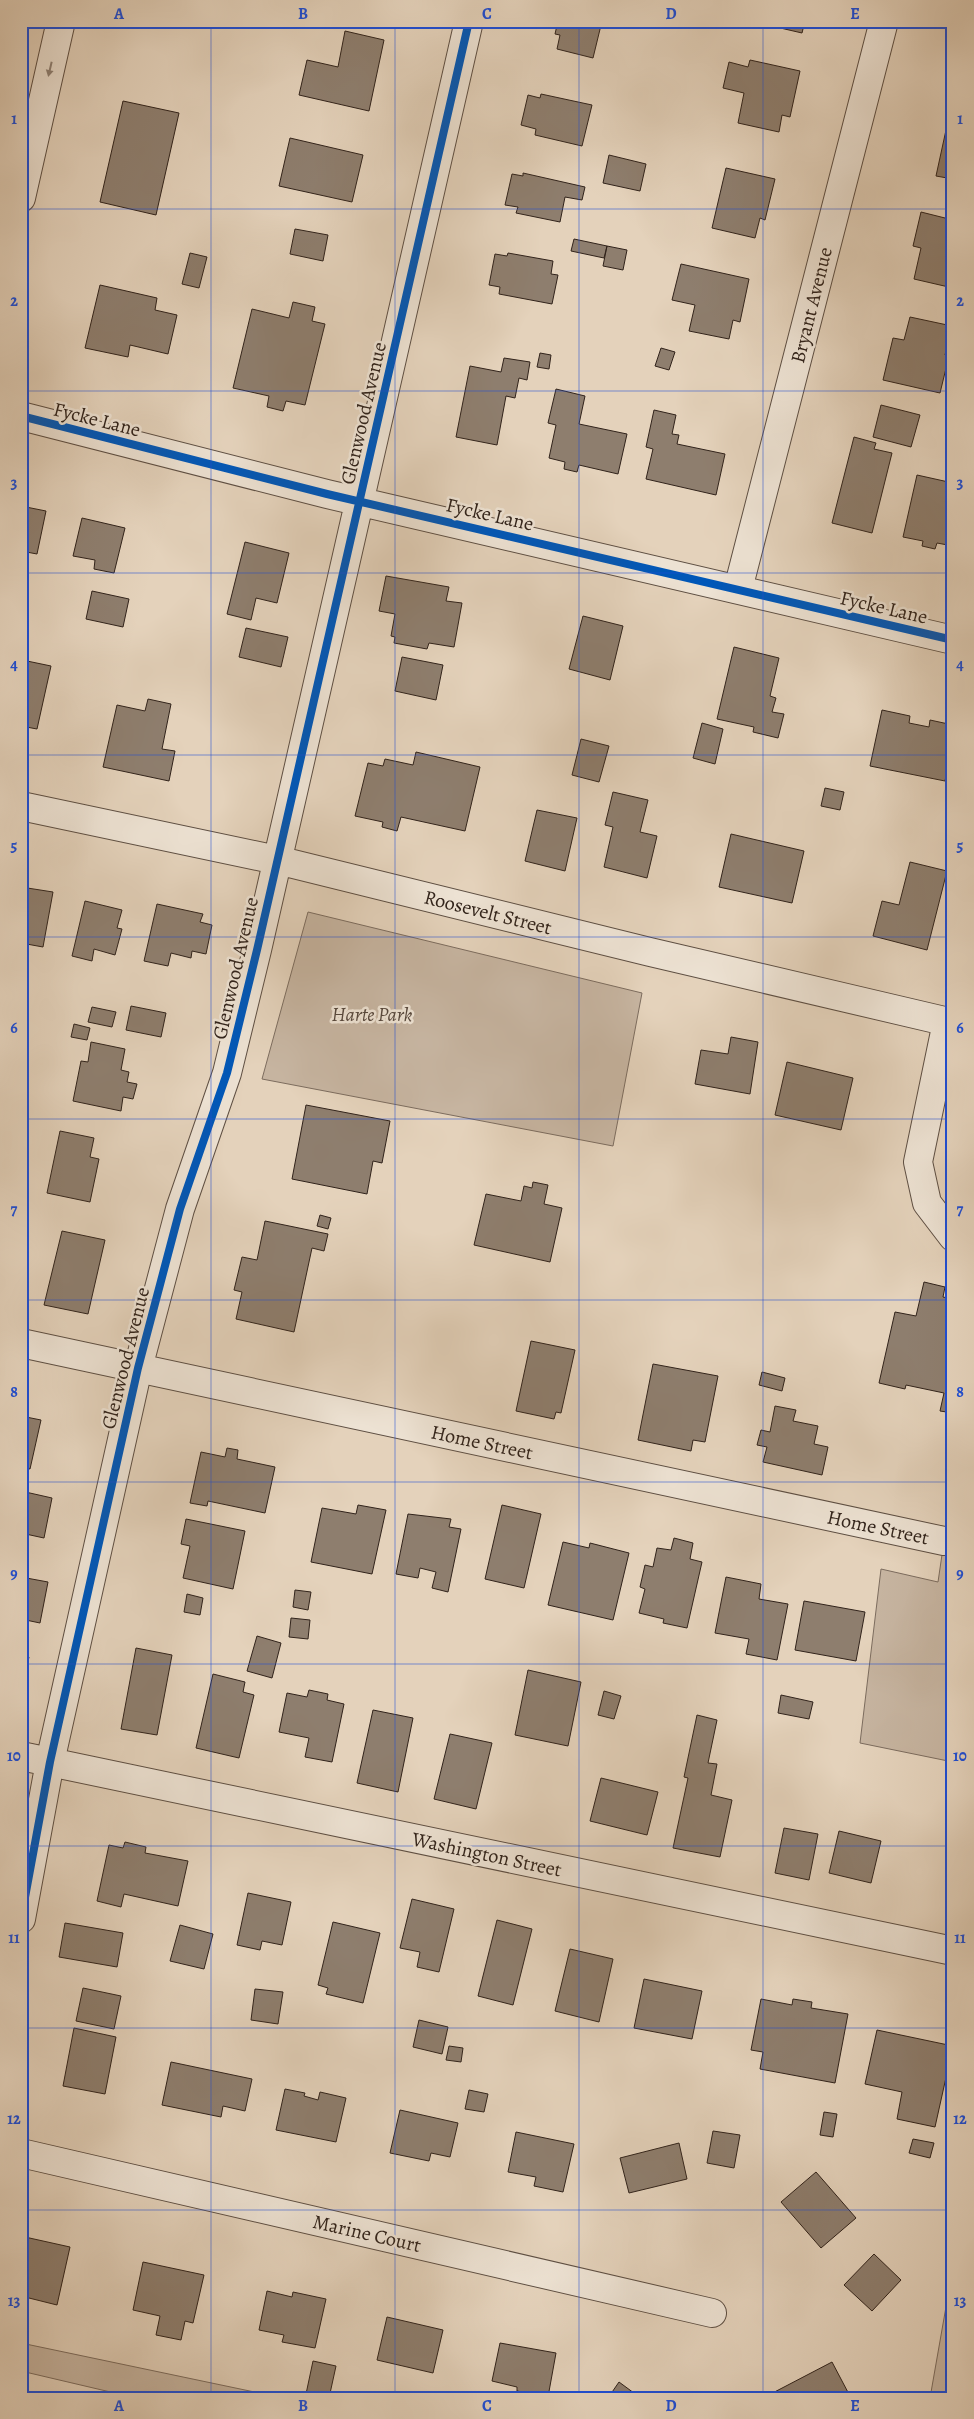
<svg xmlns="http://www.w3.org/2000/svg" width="974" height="2419" viewBox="0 0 974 2419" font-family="Alegreya,serif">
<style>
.green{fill:#c6b4a0;stroke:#7c6c5e}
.building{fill:#8e7e6e;stroke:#31231b}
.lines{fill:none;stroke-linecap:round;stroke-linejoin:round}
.minor-casing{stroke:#5e4f43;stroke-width:30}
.minor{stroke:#ede2d3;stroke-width:28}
.cycleway-casing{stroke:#ede2d3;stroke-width:11}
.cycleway{stroke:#0057b8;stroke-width:8}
.oneway{fill:#8f8277}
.grid{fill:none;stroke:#1d4ed8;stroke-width:1;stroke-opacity:0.55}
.labels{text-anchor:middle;stroke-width:5;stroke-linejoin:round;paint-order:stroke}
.street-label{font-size:20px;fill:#31231b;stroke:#ede2d3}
.park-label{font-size:20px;font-style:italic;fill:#56473c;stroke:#ede2d3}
.neatline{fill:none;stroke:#1d4ed8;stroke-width:2}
.grid-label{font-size:16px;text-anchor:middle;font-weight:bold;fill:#1d4ed8}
</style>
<rect width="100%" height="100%" fill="#e4d2bb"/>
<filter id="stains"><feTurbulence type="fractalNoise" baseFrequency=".004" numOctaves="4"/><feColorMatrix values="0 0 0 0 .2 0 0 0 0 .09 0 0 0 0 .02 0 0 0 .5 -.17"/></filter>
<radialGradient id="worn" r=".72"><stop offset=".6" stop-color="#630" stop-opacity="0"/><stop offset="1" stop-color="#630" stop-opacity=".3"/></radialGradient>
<path class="green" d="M308,912L642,993L613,1146L262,1079Z
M944,1541H953V1762L860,1743L881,1569L938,1582Z
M953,2267V2398H930Z
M21,2343L283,2398H136L21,2371Z"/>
<path class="building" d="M558,21H602L593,58L557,49L560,35L555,34Z
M750,21H805L802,33Z
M345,31L384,40L369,111L299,95L307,60L338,67Z
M750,60L800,71L790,117L782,115L779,132L738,123L744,93L723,88L729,62L748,67Z
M541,94L592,105L582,146L535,135L536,129L521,125L528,95L540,98Z
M123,101L179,113L156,215L100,202Z
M946,130L953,132V179L936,176Z
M290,138L363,155L352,202L279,186Z
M609,155L646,164L640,191L603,183Z
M726,168L775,179L765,220L760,218L755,238L712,228Z
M523,173L585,187L582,200L565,197L560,222L516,213L518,207L505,205L512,174L523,176Z
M921,212L953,220V288L914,279L921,248L913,246Z
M295,229L328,235L323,261L290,254Z
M574,239L607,246L604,258L571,251Z
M607,246L627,250L623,270L603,266Z
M190,253L207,257L199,288L182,284Z
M508,253L553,261L551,274L558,275L552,304L499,294L500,287L489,285L495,254L507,256Z
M681,264L749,279L740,322L733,320L729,339L689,331L695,305L672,300Z
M100,285L157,298L155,310L177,315L168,354L130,345L128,357L85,348Z
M293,302L315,307L312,321L325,324L305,405L286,401L283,411L267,407L269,396L233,388L252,309L289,318Z
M910,317L952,326L945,355L949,356L940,393L883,380L893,338L904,340Z
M661,348L675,352L669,370L655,366Z
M540,353L551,355L549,369L537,367Z
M504,358L530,362L527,380L519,378L515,398L506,396L497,445L456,437L470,366L501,372Z
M556,389L585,396L579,424L627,434L618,474L579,465L577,472L564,469L565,462L549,458L556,425L548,423Z
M881,405L920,415L911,447L873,437Z
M654,410L676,415L672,434L679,435L677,444L725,454L716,495L646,479L653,449L646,447Z
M854,437L876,443L874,449L892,453L872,533L832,523Z
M917,475L953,483V546L937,543L935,549L922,546L923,541L903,537Z
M21,506L46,511L37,554L21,551Z
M82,518L125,528L114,573L94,569L95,560L73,556Z
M245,542L289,553L277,603L256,598L251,620L227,614Z
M386,576L449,587L446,601L462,603L454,647L429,643L427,649L394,643L395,637L391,636L395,614L379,611Z
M92,591L129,599L123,627L86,619Z
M583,616L623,626L610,680L569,669Z
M246,628L288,637L281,667L239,657Z
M734,647L779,658L770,696L776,698L772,712L784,714L778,738L753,732L754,727L717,719Z
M402,657L443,665L436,700L395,691Z
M27,661L51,666L37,729L21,726V676H23Z
M148,699L171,704L162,749L175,751L169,781L103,767L117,705L145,711Z
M882,710L910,716L909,723L929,727L930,720L953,725V771L947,770L945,781L870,766Z
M702,723L723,729L715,764L693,758Z
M581,739L609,746L599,782L572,775Z
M416,752L480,767L465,831L401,817L397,831L382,827L383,822L355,816L368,763L383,766L385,759L413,765Z
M825,788L844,792L840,810L821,806Z
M613,792L648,800L640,832L657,836L647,878L604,867L613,827L605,825Z
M537,810L577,818L565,871L525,861Z
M731,834L804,851L792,903L719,887Z
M910,862L947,871L927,950L873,936L882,901L899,905Z
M21,887L53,892L43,947L21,943Z
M85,901L122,910L117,928L122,929L115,955L94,949L92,961L72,956Z
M157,904L203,914L200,922L212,925L206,954L192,951L191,958L171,953L168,966L144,961Z
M131,1006L166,1013L161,1037L126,1030Z
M92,1007L116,1012L112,1027L88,1022Z
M74,1024L90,1028L87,1040L71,1037Z
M731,1037L758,1042L750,1094L695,1084L701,1050L728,1054Z
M91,1042L125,1049L121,1070L129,1072L127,1082L137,1084L133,1099L123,1097L121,1111L73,1101L81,1061L88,1062Z
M787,1062L853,1078L841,1130L775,1115Z
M306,1105L390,1121L382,1163L373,1161L367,1194L292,1179Z
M60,1131L94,1138L90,1157L99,1159L90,1202L47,1193Z
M533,1182L548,1185L544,1204L562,1208L550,1262L474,1245L486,1194L521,1201L524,1186L532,1188Z
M320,1215L331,1218L328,1229L317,1226Z
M265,1221L328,1234L324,1251L312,1248L294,1332L236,1319L242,1292L234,1290L242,1257L257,1260Z
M62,1231L105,1240L88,1314L44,1305Z
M924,1282L945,1287L943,1297L953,1299V1413L940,1411L944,1393L906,1385L905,1389L879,1383L895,1312L916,1316Z
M531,1341L575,1350L561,1413L556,1412L554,1419L516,1411Z
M653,1364L718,1376L705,1442L693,1440L691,1451L638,1440Z
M762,1372L785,1378L782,1391L759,1385Z
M775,1406L796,1410L793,1421L818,1426L814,1444L828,1447L822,1475L763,1462L767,1447L757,1445L761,1430L770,1432Z
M21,1416L41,1420L30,1469L21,1467Z
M227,1448L238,1450L237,1459L275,1467L265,1513L208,1501L207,1506L190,1503L201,1452L225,1457Z
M21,1491L52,1498L44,1538L21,1533Z
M358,1505L386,1510L372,1574L311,1562L322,1508L356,1514Z
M502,1505L541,1514L524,1588L485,1579Z
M408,1514L451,1519L449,1527L461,1529L448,1592L432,1588L436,1572L420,1568L418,1578L396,1574Z
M186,1519L245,1531L233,1589L183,1578L190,1546L181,1544Z
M674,1538L693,1543L690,1559L702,1562L687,1628L663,1623L664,1619L639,1613L645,1589L640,1587L645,1565L653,1567L657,1548L671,1550Z
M563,1542L589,1548L590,1543L629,1553L613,1620L548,1605Z
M21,1577L48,1582L40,1623L21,1619Z
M726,1577L761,1584L759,1599L788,1604L777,1660L746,1654L749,1639L715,1633Z
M295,1590L311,1592L308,1610L293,1607Z
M187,1594L203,1598L200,1615L184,1612Z
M804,1601L865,1612L856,1661L795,1650Z
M291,1618L310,1620L308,1639L289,1637Z
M257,1636L281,1643L272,1678L247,1671Z
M136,1648L172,1655L157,1735L121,1729Z
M21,1655L29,1657L21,1690Z
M528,1670L581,1682L568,1746L515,1735Z
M213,1674L245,1682L243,1692L254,1695L239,1758L196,1748Z
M309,1690L328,1694L327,1700L344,1704L332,1762L305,1757L309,1738L279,1732L287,1693L307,1697Z
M604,1691L621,1696L614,1719L598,1715Z
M781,1695L813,1702L809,1719L778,1713Z
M373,1710L413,1718L398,1792L357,1783Z
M697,1715L717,1720L708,1763L717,1764L711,1795L732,1800L720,1857L673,1848L688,1778L684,1777Z
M450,1734L492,1743L476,1809L434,1799Z
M601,1778L658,1792L647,1835L590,1821Z
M784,1828L818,1834L809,1880L775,1873Z
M839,1831L881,1841L871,1883L829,1873Z
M125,1842L146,1847L145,1853L188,1861L178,1906L124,1894L121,1907L97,1901L109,1845L123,1848Z
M248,1893L291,1902L282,1945L262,1941L260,1950L237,1945Z
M412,1899L454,1909L439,1972L417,1967L420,1952L400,1948Z
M497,1920L532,1929L513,2005L478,1996Z
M333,1922L380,1933L363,2003L326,1994L328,1988L318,1985Z
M65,1923L123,1933L117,1967L59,1957Z
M180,1925L213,1934L204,1969L170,1961Z
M570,1949L613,1959L599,2022L555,2011Z
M644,1979L702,1991L692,2039L634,2028Z
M83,1988L121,1996L114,2029L76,2021Z
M255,1989L283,1992L278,2024L251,2020Z
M761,1999L792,2005L793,1999L812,2002L811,2008L848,2014L835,2083L760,2069L763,2052L751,2050Z
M419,2020L448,2027L442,2054L413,2047Z
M74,2028L116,2037L105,2094L63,2086Z
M877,2030L953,2046L935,2127L897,2119L902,2092L865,2084Z
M449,2046L463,2048L461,2062L446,2060Z
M171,2062L252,2079L245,2111L223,2106L221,2117L162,2105Z
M285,2089L305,2093L304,2096L318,2100L320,2092L346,2098L336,2142L276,2130Z
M469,2090L488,2094L484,2112L465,2109Z
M400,2110L458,2123L450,2157L431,2153L429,2161L390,2153Z
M824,2112L837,2114L833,2137L820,2135Z
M713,2131L740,2135L734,2168L707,2163Z
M516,2132L574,2144L563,2192L534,2186L536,2177L508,2172Z
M913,2139L934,2143L930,2158L909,2153Z
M679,2143L687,2179L629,2193L620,2158Z
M816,2172L856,2218L821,2248L781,2202Z
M25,2237L70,2247L57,2305L21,2296V2253Z
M874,2254L901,2280L872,2311L844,2285Z
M143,2262L204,2275L193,2323L185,2321L181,2340L156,2335L160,2316L133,2310Z
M267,2291L292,2297L293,2292L326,2299L315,2348L282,2342L284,2335L259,2330Z
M387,2317L443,2330L433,2373L377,2360Z
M500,2343L556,2353L548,2397L517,2391V2387L492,2381Z
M313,2361L336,2366L329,2398L306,2394Z
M832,2362L851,2398H763Z
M619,2382L638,2396L640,2393L647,2398H608Z"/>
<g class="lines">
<defs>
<path id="minor" d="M21,198L61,21
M21,416L327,494L953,640
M738,589L884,21
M21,806L277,860L650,952L953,1023
M947,1022L918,1162L927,1203L953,1237
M21,1343L944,1541
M21,1756L953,1951
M21,1919L50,1762L138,1368L180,1209L227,1073L257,950L469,21
M21,2153L712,2313"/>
</defs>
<use href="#minor" class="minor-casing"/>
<use href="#minor" class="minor"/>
<defs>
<path id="cycleway" d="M21,416L327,494L953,640
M21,1919L50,1762L138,1368L180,1209L227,1073L257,950L469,21"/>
</defs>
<use href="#cycleway" class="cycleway-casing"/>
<use href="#cycleway" class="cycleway"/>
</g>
<defs><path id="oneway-solid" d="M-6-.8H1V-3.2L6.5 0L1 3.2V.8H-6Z" transform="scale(1.25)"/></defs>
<use class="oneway" href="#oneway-solid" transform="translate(50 69) rotate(103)"/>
<path class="grid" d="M211,21V2398M395,21V2398M579,21V2398M763,21V2398M21,209H953M21,391H953M21,573H953M21,755H953M21,937H953M21,1119H953M21,1300H953M21,1482H953M21,1664H953M21,1846H953M21,2028H953M21,2210H953"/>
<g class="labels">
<g class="street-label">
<text transform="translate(811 305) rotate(-76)" y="7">Bryant Avenue</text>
<text transform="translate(363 413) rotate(-77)" y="7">Glenwood Avenue</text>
<text transform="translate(97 419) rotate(14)" y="7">Fycke Lane</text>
<text transform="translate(490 514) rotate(13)" y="7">Fycke Lane</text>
<text transform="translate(884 607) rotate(13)" y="7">Fycke Lane</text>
<text transform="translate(488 912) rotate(14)" y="7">Roosevelt Street</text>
<text transform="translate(235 968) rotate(-77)" y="7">Glenwood Avenue</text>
<text transform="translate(125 1358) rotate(-76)" y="7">Glenwood Avenue</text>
<text transform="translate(482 1442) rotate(12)" y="7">Home Street</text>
<text transform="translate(878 1527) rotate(12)" y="7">Home Street</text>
<text transform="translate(487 1854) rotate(12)" y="7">Washington Street</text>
<text transform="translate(367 2233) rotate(13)" y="7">Marine Court</text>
</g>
<g class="park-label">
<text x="372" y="1021">Harte Park</text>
</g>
</g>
<rect width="974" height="2419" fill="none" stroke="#e4d2bb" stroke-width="55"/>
<rect x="28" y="28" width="918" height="2364" class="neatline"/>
<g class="grid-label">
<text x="119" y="19">A</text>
<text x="303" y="19">B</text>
<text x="487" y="19">C</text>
<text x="671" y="19">D</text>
<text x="855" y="19">E</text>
<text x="14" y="124">1</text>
<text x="960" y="124">1</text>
<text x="14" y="306">2</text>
<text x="960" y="306">2</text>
<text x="14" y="488">3</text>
<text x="960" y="488">3</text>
<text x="14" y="670">4</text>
<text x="960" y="670">4</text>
<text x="14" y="851">5</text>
<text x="960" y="851">5</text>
<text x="14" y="1033">6</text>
<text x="960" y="1033">6</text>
<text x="14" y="1215">7</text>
<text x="960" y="1215">7</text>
<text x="14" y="1397">8</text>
<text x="960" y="1397">8</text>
<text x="14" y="1579">9</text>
<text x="960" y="1579">9</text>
<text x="14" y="1761">10</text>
<text x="960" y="1761">10</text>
<text x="14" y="1943">11</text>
<text x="960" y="1943">11</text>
<text x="14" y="2124">12</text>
<text x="960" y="2124">12</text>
<text x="14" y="2306">13</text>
<text x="960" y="2306">13</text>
<text x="119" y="2411">A</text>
<text x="303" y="2411">B</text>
<text x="487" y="2411">C</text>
<text x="671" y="2411">D</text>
<text x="855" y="2411">E</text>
</g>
<rect width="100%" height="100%" filter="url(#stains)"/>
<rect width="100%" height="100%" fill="url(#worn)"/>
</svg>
